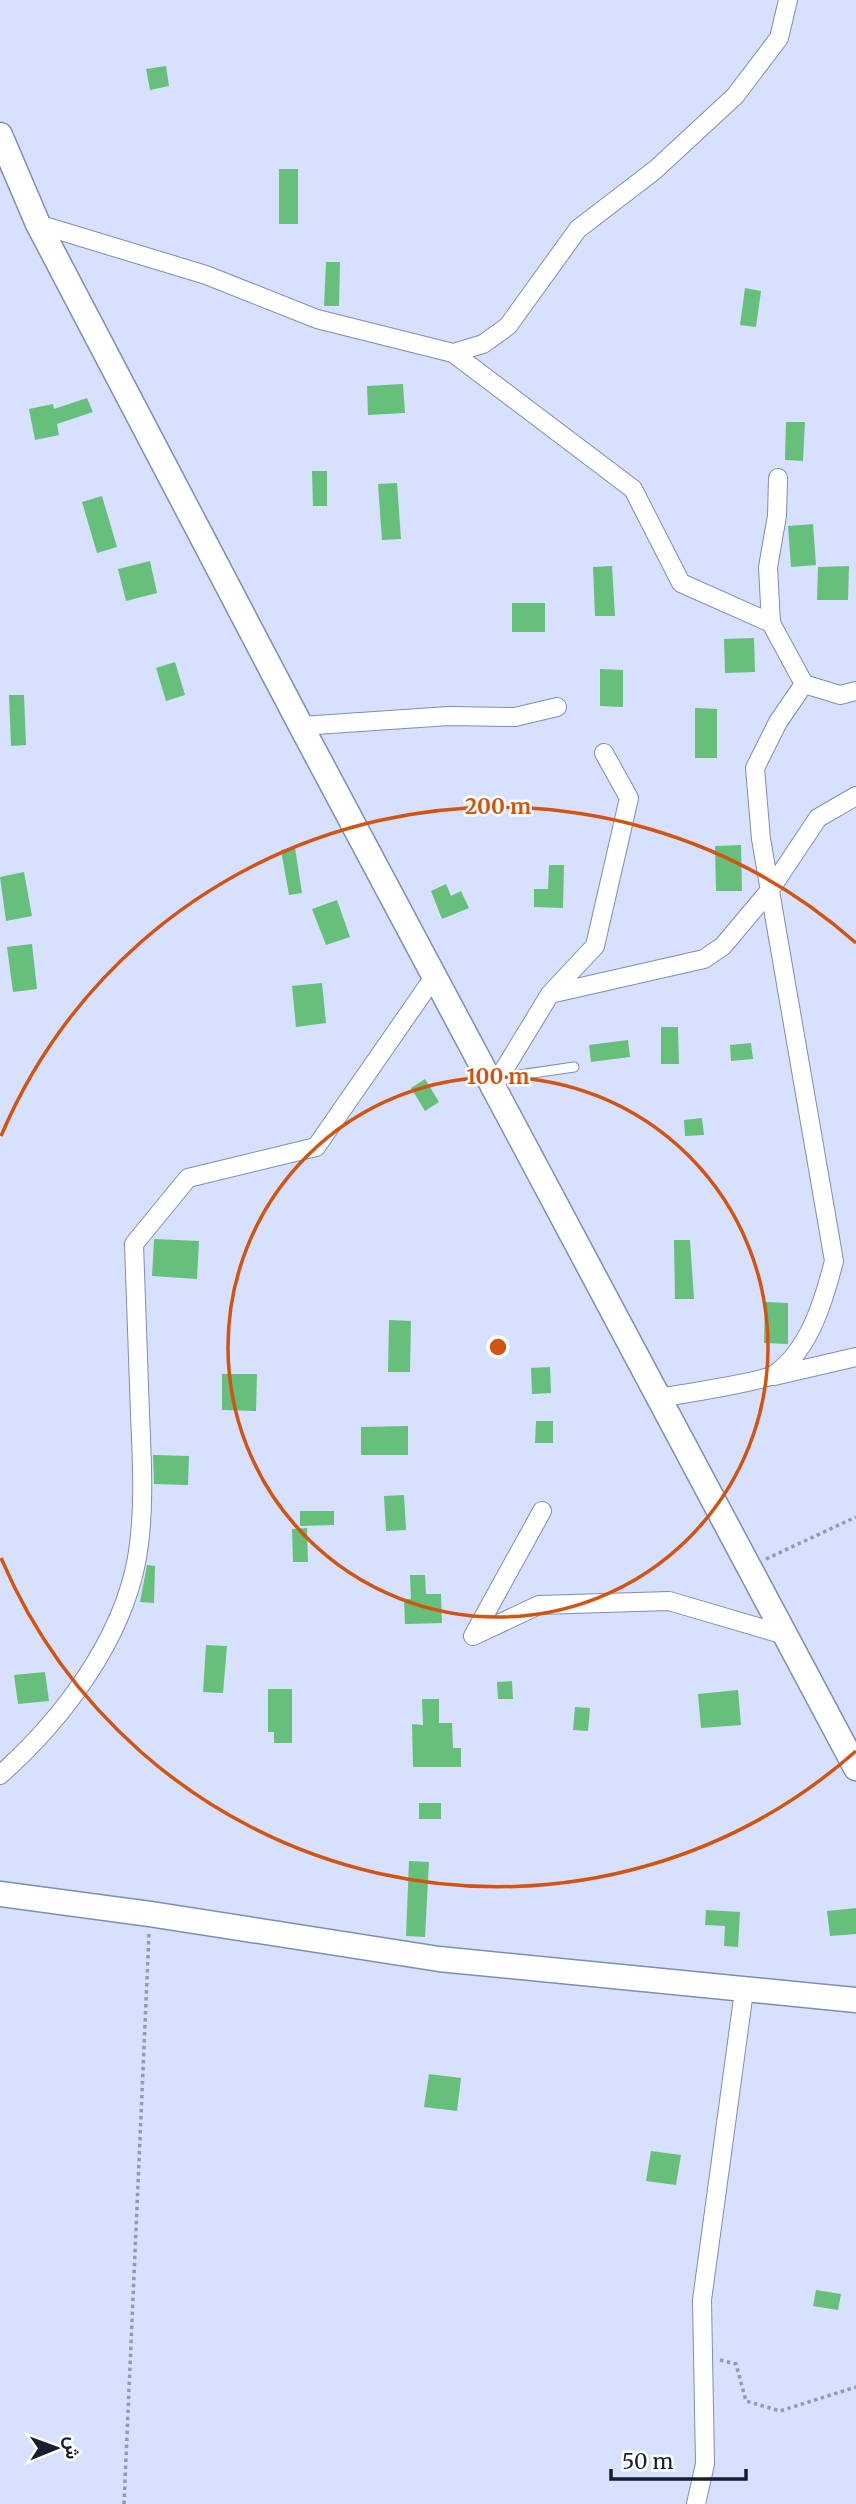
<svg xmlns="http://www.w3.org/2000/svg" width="856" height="2504" viewBox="0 0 856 2504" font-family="Merriweather,Vazirmatn,serif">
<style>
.building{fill:#66bf7b}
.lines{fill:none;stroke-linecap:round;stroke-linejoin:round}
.lane-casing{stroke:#7e8db7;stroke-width:11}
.street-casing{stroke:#7e8db7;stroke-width:20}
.secondary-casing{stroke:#7e8db7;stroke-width:27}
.path{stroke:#929ab2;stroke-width:3.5;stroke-dasharray:3.5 3.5;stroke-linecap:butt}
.lane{stroke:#fff;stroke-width:9}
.street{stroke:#fff;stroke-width:18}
.secondary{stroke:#fff;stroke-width:24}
.ring{fill:none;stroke:#d35310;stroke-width:3.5}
.centre{fill:#d35310;stroke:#fff;stroke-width:3.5}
.ring-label{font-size:21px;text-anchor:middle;font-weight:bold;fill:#d35310;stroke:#fff;stroke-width:5;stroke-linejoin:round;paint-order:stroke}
</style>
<rect width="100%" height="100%" fill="#d7e1fd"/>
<path class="building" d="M166,66L169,86L150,90L146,69Z
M279,169H298V224H279Z
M326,262H340L339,306H324Z
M745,288L761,291L756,327L740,325Z
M403,384L405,413L368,415L367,386Z
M87,398L93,412L57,424L59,435L35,440L29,409L53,404L54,409Z
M786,422H805L803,461L785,460Z
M312,471H327V506H313Z
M397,483L401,539L382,540L378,484Z
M102,496L117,547L97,553L82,502Z
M813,524L816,565L791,567L788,526Z
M150,561L157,593L126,601L118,569Z
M612,566L615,616H595L593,567Z
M849,566L848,600H817L818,567Z
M512,603H545V632H512Z
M754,638L755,672L725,673L724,639Z
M175,662L185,695L166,701L156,668Z
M600,669L623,670V707L600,706Z
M9,695H24L26,745L11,746Z
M695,708L717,709V758H695Z
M741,845L742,891H716L715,846Z
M295,848L302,893L289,895L281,850Z
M549,865H564L563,908L534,907V889H548Z
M24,872L32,916L6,921L0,877Z
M446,884L451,896L461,891L469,908L442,919L431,891Z
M337,900L350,937L326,945L312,909Z
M32,944L37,989L13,992L7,947Z
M322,983L326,1023L296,1027L292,986Z
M661,1027H678L679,1064H661Z
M628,1040L630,1057L591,1062L589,1045Z
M751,1043L753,1059L731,1061L730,1045Z
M425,1079L439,1102L425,1111L411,1088Z
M702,1118L704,1135L685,1136L684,1120Z
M154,1239L199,1241L197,1279L152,1276Z
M674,1240H690L694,1299H675Z
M765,1302L788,1303V1344L764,1343Z
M389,1320L411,1321L410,1372H388Z
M550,1367L551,1393L532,1394L531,1368Z
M222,1374H257L256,1411L222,1410Z
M536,1421H553V1443H535Z
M408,1426V1455H361V1427Z
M153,1455L189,1456L188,1485L154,1484Z
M404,1495L406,1530L386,1531L384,1496Z
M300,1511H334V1525L300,1526Z
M307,1528L308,1562H293L292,1529Z
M147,1565L155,1566L154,1603L140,1602Z
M410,1575H425L426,1594H441L442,1623L405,1624L404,1599H411Z
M206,1645L227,1646L223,1693L203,1692Z
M45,1672L49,1701L18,1704L14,1675Z
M512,1681L513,1699H498L497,1682Z
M268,1689H292V1743H274V1732H268Z
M738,1690L741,1725L701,1728L698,1694Z
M422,1699H439V1723H452L453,1748H461V1767H413L412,1724L423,1725Z
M575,1707L590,1708L588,1731L573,1730Z
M419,1803H441V1819H419Z
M409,1861L429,1862L425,1937L406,1936Z
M856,1908V1934L830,1936L827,1911Z
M706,1910L740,1912L738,1947L724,1946L725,1926L705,1925Z
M429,2074L461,2078L457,2111L424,2107Z
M651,2151L681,2155L676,2185L646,2181Z
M816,2290L841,2294L838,2310L813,2306Z"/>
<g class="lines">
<defs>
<path id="lane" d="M499,1078L574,1067"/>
<path id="street" d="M38,224L206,275L317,319L453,353L483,344L508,326L578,229L655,170L735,96L779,38L788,0
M453,353L633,489L681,583L771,623L804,684L840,695L856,691
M771,623L768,567L777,516L778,478
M301,726L449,716L515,717L557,707
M550,994L595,946L629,798L604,753
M487,1078H499L550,994L704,959L723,946L770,890L818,818L856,796
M774,1376L856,1357
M658,1398C677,1395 765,1381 775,1374C810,1349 824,1300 834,1261L761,839L755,768L778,722L804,684
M542,1511L473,1636L539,1605L669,1601L785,1635
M0,1775C62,1720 122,1641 137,1558C145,1511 142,1461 140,1414C138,1357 136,1301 134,1244L188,1178L316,1147L434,977
M696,2504L705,2464L702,2300L744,1991"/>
<path id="secondary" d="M0,135L38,224L301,726L856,1768
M0,1894L150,1914L439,1959L856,2000"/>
</defs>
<use href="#lane" class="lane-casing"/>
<use href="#street" class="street-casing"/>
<use href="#secondary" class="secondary-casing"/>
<path class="path" d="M766,1559L856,1517
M720,2360L736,2364L746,2401L780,2411L856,2387
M124,2504L149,1933"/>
<use href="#lane" class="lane"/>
<use href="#street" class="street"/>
<use href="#secondary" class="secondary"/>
</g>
<g class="ring">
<circle cx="498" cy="1347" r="270"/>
<path d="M856 1751A540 540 0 0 1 1 1558M1 1136A540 540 0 0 1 856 943"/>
</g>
<circle cx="498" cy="1347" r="10" class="centre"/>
<g class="ring-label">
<text x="498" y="814">200 m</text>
<text x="498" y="1084">100 m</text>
</g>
<g transform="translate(56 2448) rotate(89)" stroke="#ffffff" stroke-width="5" paint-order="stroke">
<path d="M0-5L12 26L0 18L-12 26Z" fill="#191e2f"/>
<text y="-10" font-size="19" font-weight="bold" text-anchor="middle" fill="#191e2f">ش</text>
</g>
<path d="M611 2469v10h135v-10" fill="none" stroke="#191e2f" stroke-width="3.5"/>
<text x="622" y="2469" font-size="21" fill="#191e2f" stroke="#ffffff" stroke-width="5" paint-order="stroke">50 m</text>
</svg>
